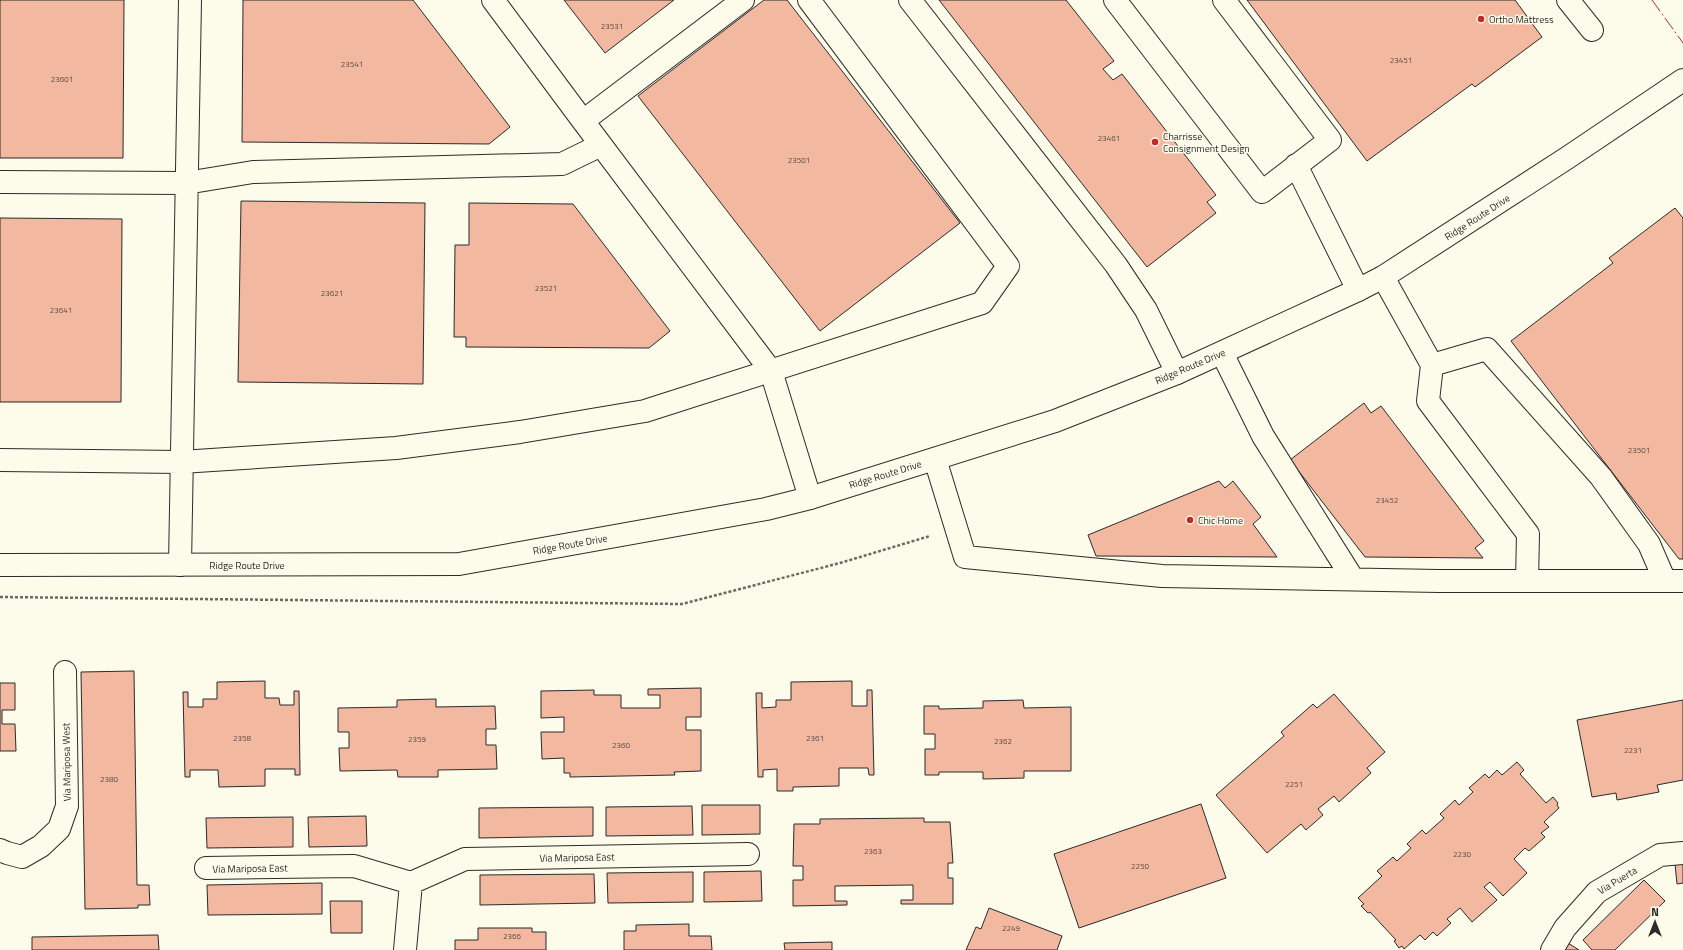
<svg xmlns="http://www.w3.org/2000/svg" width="1683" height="950" viewBox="0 0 1683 950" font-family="'Titillium Web',sans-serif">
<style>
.building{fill:#f2b8a0;stroke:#2b2b2b}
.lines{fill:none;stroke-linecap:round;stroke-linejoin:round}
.minor-casing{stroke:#2b2b2b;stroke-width:24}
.major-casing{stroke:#2b2b2b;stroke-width:24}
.path{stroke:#6a6964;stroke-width:2.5;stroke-dasharray:3 2;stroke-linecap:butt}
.minor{stroke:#fdfbea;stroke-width:22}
.major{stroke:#fdfbea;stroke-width:22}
.power{stroke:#c62828;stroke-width:1;stroke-dasharray:14 3 2 3;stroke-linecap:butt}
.poi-dot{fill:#c62828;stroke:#fdfbea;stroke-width:1.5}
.labels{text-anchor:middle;stroke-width:3;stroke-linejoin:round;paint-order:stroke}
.number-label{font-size:8px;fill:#5d4e48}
.poi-label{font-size:10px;fill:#2b2b2b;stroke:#fdfbea;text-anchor:start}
.street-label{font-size:10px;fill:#2b2b2b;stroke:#fdfbea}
</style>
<rect width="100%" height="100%" fill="#fdfbea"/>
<path class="building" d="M0,0H124L123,158H0Z
M243,0H413L510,127L489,144L242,142Z
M564,0H674L605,53Z
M764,0H787L960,223L820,331L638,96Z
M939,0H1066L1114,61L1103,69L1113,80L1122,74L1216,195L1207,202L1216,213L1147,267Z
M1247,0H1515L1542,37L1475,87L1472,84L1367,161Z
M241,201L425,203L423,384L238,382Z
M469,203L573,204L670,331L649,348L466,347V337H454L455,245H469Z
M1675,208L1683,218V559H1679L1511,341L1613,263L1609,258Z
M0,218L122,219L121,402H0Z
M1364,403L1371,413L1381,406L1484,541L1475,548L1483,558L1365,557L1290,460Z
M1219,481L1225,488L1233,481L1261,517L1253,524L1277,557L1096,556L1088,535Z
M134,671L137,885H149L150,905H138V908L85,909L81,672Z
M265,681V698H279L280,705H294V691H299L300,775H295V769H265V786L219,787L218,770H190V777H185L183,692H188V707H203V699H217V682Z
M852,681V706H867V690H872L874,775H869L868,768H839V786L793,787V791H777V769L763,770V777H758L756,693H762V708L776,707V700H791V682Z
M0,683H15V710H2V724H15L16,751H0Z
M701,688V717H686V730H701V771L674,772L675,775L570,777V773H564V758L542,759L541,732H564V717L541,718V691L594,690V695H621V708H660V695H648V689Z
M1334,694L1385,752L1367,768L1371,773L1339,802L1334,796L1318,809L1323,815L1306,830L1301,824L1267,853L1216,795L1284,736L1281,732L1313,704L1317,708Z
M436,699V707L495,706L496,729H486V745H496L497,769L438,770V777H398L397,770L340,771L339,748H349V732H338V708L397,707V700Z
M1023,700L1024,708L1071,707V771H1024V778L983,779V772H939V775H925V749H935V734H924V706H939V709L983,708V701Z
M1683,700V780L1657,785L1659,792L1617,800L1616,793L1592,797L1577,720Z
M1517,762L1524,770L1520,774L1546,803L1553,797L1558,803L1557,805L1559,808L1544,822L1549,827L1541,833L1545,837L1529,851L1525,848L1514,859L1527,873L1503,896L1490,882L1484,887L1497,900L1472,922L1460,908L1447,919L1451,923L1437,936L1433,932L1425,940L1420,935L1404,949L1402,946L1399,948L1394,941L1396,940L1370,912L1368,913L1361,906L1364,904L1358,898L1382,876L1377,871L1393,857L1397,861L1411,848L1407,844L1422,830L1426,834L1444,818L1440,814L1455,800L1459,805L1473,792L1469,788L1485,774L1489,778L1497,770L1502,775Z
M1201,804L1226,878L1079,928L1054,854Z
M702,805H760V834L702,835Z
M692,806L693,835L606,836V807Z
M593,807V836L479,838V808Z
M366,816L367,846L309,847L308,817Z
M293,817V847L207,848L206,818Z
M924,818V822H950L953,863H948V878H953V904H901V900H913V885L835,886V901H847V905L793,906V880H803V866H793L794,824H820V819Z
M1683,863V883L1677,884L1675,864Z
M761,871L762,901L704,902V872Z
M693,872V902L608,903L607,873Z
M594,874L595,903L480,905V875Z
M1644,880L1665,901L1615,950H1592L1583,940Z
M322,883V914L208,915L207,885Z
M330,901H362V933H331Z
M989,908L1062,936L1057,950H966L976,927L981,929Z
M689,924V936H711L712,950H624V931H636V925Z
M478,928H532V932H546V950H455V940H478Z
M158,935L159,950H32V937Z
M832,942V950H785L784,943Z
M1568,943L1579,950H1564Z"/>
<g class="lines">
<defs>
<path id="minor" d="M493,0L583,121
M743,0L583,121L771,371L810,498
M910,0L1116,265L1146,310L1177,373
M1115,0L1262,192L1330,140L1224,0
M1568,0L1592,30
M1296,165L1358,290
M0,182L186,183L253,172L562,164L601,145
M1383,277L1432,365L1428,401L1528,534L1527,581
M1222,353L1263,436L1353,579
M1432,365L1487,349L1601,477L1649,544L1665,581
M935,459L965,557L1162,576L1439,581H1683
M0,460L181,462L396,448L520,432L645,411L982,303L1008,266L809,0
M180,565L190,0
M0,850L7,853L22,857L41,846L59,829L67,806L65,672
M206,868L354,866L411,883L465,859L748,854
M405,950L411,883
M1552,950L1565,928L1597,892L1660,855L1683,853"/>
<path id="major" d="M0,565L459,564L766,509L810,498L1055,421L1177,373L1358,290L1383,277L1567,158L1683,80"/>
</defs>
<use href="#minor" class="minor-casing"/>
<use href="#major" class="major-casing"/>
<path class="path" d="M0,597L682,604L840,563L930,536"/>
<use href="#minor" class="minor"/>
<use href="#major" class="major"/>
<path class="power" d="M1652,0L1683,43"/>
</g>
<g class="poi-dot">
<circle cx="1481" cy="19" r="4"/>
<circle cx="1155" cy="142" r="4"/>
<circle cx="1190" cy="520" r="4"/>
</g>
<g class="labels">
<g class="number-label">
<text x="612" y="29">23531</text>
<text x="1401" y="63">23451</text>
<text x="352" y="67">23541</text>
<text x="62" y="82">23601</text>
<text x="1109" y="141">23461</text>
<text x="799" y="163">23501</text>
<text x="546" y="291">23521</text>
<text x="332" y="296">23621</text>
<text x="61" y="313">23641</text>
<text x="1639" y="453">23501</text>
<text x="1387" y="503">23452</text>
<text x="242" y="741">2358</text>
<text x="815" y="741">2361</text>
<text x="417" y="742">2359</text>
<text x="1003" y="744">2362</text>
<text x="621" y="748">2360</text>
<text x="1633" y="753">2231</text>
<text x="109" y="782">2380</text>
<text x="1294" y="787">2251</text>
<text x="873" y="854">2363</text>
<text x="1462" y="857">2230</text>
<text x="1140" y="869">2250</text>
<text x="1011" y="931">2249</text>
<text x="512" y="939">2366</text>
</g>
<g class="poi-label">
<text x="1489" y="23">Ortho Mattress</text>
<text x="1163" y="140">Charrisse<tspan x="1163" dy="12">Consignment Design</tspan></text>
<text x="1198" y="524">Chic Home</text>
</g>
<g class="street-label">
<text transform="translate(1477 217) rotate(-33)" y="4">Ridge Route Drive</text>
<text transform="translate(1190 366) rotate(-23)" y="4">Ridge Route Drive</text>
<text transform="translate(885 474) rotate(-17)" y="4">Ridge Route Drive</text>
<text transform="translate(570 544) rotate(-10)" y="4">Ridge Route Drive</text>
<text x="247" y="569">Ridge Route Drive</text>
<text transform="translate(66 762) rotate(-91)" y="4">Via Mariposa West</text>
<text transform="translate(577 857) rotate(-1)" y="4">Via Mariposa East</text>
<text transform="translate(250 868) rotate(-1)" y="4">Via Mariposa East</text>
<text transform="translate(1617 880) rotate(-31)" y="4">Via Puerta</text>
</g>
</g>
<g transform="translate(1655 922)" stroke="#fdfbea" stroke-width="3" paint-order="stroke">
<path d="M0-3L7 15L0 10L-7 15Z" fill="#2b2b2b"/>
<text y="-6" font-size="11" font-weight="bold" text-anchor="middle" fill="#2b2b2b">N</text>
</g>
</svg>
